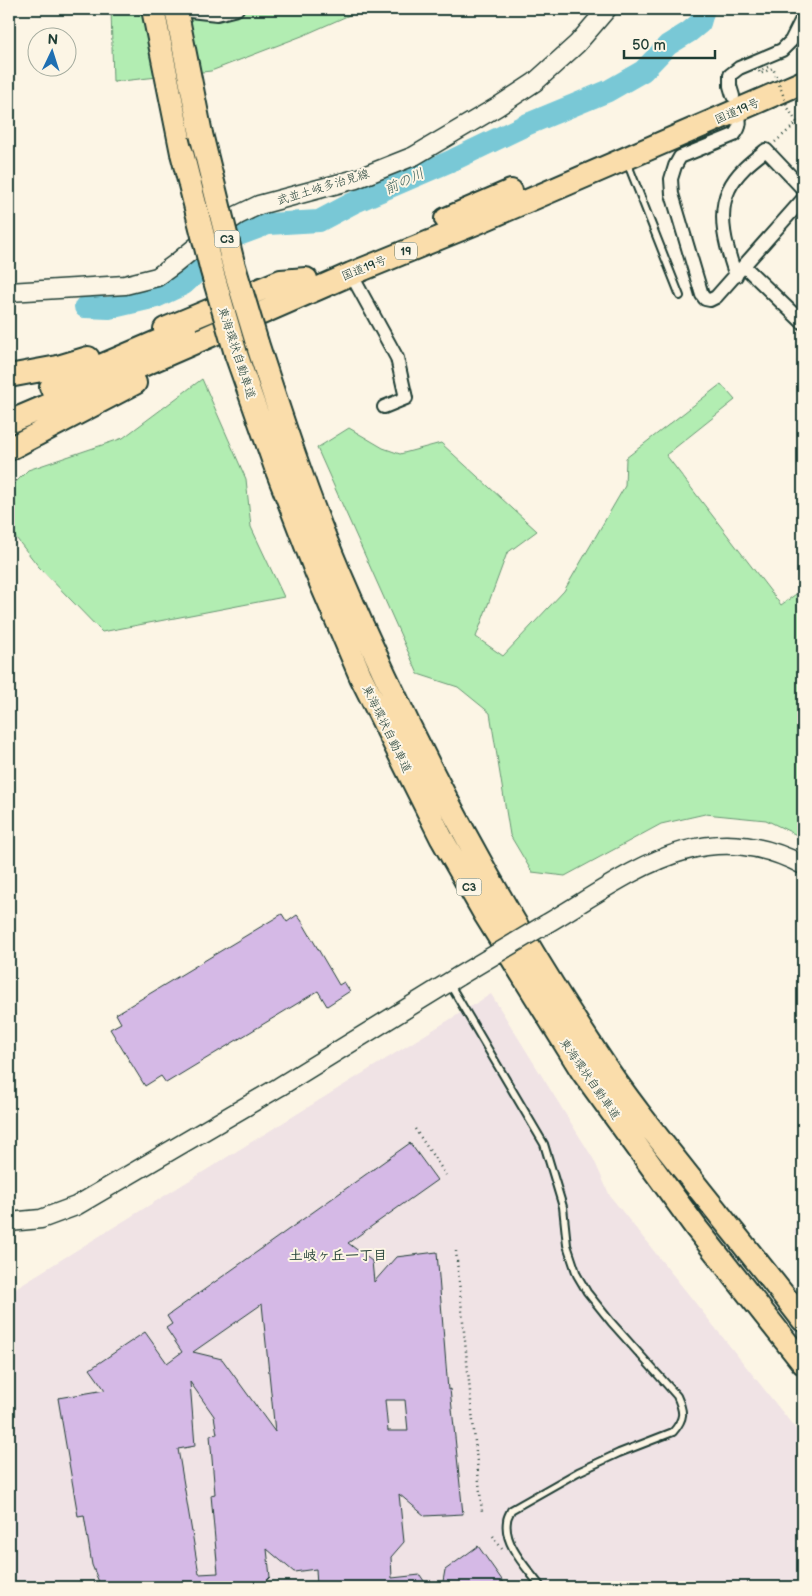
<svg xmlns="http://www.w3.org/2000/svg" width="812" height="1596" viewBox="0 0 812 1596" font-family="'Balsamiq Sans','Klee One',sans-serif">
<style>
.built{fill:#f0e3e5}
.green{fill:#b2edb2;stroke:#689573}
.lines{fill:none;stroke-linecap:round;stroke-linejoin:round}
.river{stroke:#79c8d6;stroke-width:22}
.building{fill:#d5b9e6;stroke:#1f3d34;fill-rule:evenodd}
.lane-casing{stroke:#1f3d34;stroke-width:10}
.street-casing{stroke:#1f3d34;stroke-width:16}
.secondary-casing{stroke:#1f3d34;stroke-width:21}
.highway-casing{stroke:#1f3d34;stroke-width:26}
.path{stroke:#1f3d34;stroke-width:2.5;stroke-dasharray:1 4;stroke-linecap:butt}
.lane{stroke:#fcf5e5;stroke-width:6}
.street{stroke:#fcf5e5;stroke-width:12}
.secondary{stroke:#fcf5e5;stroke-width:18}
.highway{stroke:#faddab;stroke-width:22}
.secondary-bridge-casing{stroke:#1f3d34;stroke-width:21;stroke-linecap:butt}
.highway-bridge-casing{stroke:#1f3d34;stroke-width:26;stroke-linecap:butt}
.path-bridge{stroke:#1f3d34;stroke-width:2.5;stroke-dasharray:1 4;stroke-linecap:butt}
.secondary-bridge{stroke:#fcf5e5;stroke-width:18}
.highway-bridge{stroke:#faddab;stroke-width:22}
.labels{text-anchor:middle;stroke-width:4;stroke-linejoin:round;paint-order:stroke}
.shield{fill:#fcf5e5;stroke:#617469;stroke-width:1}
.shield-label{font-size:11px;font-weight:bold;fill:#1f3d34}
.street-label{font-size:12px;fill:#1f3d34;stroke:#fcf5e5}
.water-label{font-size:14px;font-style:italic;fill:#315954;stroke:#fcf5e5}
.neighbourhood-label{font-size:14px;font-weight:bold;fill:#1f3d34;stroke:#fcf5e5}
</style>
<rect width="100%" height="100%" fill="#fcf5e5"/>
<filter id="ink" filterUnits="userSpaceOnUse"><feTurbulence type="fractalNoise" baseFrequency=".02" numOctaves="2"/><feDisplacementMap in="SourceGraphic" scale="10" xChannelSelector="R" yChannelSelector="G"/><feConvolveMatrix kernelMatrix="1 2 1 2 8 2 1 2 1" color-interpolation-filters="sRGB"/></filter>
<g filter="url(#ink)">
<path class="built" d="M491,994L594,1160L610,1196L803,1438V1587H9V1292Z
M803,1171V1243L794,1233Z"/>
<path class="green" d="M111,9H363L302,36L211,71L113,82Z
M202,379L246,479L251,527L284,597L102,632L39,567L9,529V489L28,470L123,438Z
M721,384L735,400L666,455L781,605L803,589V838L766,820L705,814L661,824L565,876L532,872L510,835L490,713L458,687L418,674L317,448L349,428L383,448L400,454L441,443L537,531L507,553L476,637L503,656L564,591L625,486L626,458Z"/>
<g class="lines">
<path class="river" d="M85,307L109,308L156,297L184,284L236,236L268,224L319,221L353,203L453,160L528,124L608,91L643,71L668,45L689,32L700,23L704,9"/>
</g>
<path class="building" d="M282,914L287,922L297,915L301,920L339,985L344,982L350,991L327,1006L318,991L166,1083L161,1076L145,1086L110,1029L121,1023L116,1014Z
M410,1143L437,1180L348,1243L372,1261L374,1282L396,1257L437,1252L448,1390L450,1389L463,1514L425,1516L399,1494L404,1542L391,1557L392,1578L420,1575L428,1587H317L316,1569L294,1572L267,1549L270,1577L260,1587H101L92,1565L84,1515L78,1516L58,1398L105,1390L90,1369L145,1332L167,1363L182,1352L166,1328L172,1324L167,1316ZM262,1304L275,1432L222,1359L193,1352ZM190,1382L214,1416L217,1434L210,1435L215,1494L211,1495L218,1573L199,1574L178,1449L195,1446ZM385,1400H405L408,1431H388Z
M478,1546L507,1587H442L445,1570Z"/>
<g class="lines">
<defs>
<path id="lane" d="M627,162L680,296
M449,983L544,1144L563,1207L567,1245L577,1275L587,1292L611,1322L677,1396C684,1412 685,1418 673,1432L619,1453L578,1472L511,1510C510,1513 507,1517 507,1521C503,1545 528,1569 541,1587"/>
<path id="street" d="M190,11L217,14L237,9
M733,96L730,86V75L739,68L782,50L791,41L803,17
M737,111C741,121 741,127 734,135L680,157L675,166L671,179L672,194L702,295L705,299L710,300L716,297L803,199
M744,266L803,323
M351,274L397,358L406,398L384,407
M736,276C727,250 716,215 729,189C737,172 752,161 766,150L803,189"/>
<path id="secondary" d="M9,292L125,285L157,277L175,264L219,228L238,215L259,205L356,179L414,156L497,107L535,82L577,44L607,9
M546,924C631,874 702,812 803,865
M9,1222L41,1219L76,1206L279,1087L459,976"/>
<path id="highway" d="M153,9L182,153
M176,9L201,134
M446,219L511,191
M165,329L281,281L306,279
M257,343C282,420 307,497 339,572C410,739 495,900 595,1051C623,1094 655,1134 687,1174C726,1223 765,1271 803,1320
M236,354L276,468L317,574L361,677L441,837L486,916L582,1071L697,1229L803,1363
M9,376L58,367L88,358
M51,387L185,330
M9,422L143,365L351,274L481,221L803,82
M9,449L135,383"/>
</defs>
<use href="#lane" class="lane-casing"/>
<use href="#street" class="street-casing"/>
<use href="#secondary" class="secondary-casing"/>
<use href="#highway" class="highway-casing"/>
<path class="path" d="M775,142L797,123L788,108
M415,1129L446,1175
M456,1251L482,1512
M493,1536L502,1549"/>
<use href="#lane" class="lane"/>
<use href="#street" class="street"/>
<use href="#secondary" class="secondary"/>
<use href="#highway" class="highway"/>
<defs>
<path id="secondary-bridge" d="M459,976L546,924"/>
<path id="highway-bridge" d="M201,134L233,263L257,343
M182,153L212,271L236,354"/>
</defs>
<use href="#secondary-bridge" class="secondary-bridge-casing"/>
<use href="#highway-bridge" class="highway-bridge-casing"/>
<path class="path-bridge" d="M768,67L759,71L760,74L773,68L788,108"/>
<use href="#secondary-bridge" class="secondary-bridge"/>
<use href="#highway-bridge" class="highway-bridge"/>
</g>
</g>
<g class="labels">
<g class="shield">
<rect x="214.5" y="230.5" width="25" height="17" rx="4"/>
<rect x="395" y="242.5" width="22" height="17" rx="4"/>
<rect x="456.5" y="878.5" width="25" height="17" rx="4"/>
</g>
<g class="shield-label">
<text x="227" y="243">C3</text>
<text x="406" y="255">19</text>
<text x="469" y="891">C3</text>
</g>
<g class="street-label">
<text transform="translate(737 111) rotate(-23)" y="4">国道19号</text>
<text transform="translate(323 187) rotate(-17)" y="4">武並土岐多治見線</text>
<text transform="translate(364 268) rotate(-22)" y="4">国道19号</text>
<text transform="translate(237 353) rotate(72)" y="4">東海環状自動車道</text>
<text transform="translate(387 729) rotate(64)" y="4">東海環状自動車道</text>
<text transform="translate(590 1079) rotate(55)" y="4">東海環状自動車道</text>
</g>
<g class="water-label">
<text transform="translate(404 181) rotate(-25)" y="5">前の川</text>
</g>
<g class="neighbourhood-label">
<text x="338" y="1260">土岐ヶ丘一丁目</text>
</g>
</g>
<rect width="812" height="1596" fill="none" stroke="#fcf5e5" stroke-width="30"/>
<rect x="15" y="15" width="782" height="1566" fill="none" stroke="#1f3d34" stroke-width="2" filter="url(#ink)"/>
<g transform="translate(52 52) rotate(4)"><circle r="24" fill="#fcf5e5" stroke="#a4ab9e"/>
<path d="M0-4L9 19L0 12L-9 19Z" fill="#1f6fb2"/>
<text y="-8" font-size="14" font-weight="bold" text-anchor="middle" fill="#1f3d34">N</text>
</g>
<path d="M624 50v8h91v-8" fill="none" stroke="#1f3d34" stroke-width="2.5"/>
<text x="632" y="50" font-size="15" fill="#1f3d34" stroke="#fcf5e5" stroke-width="4" paint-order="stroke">50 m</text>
</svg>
